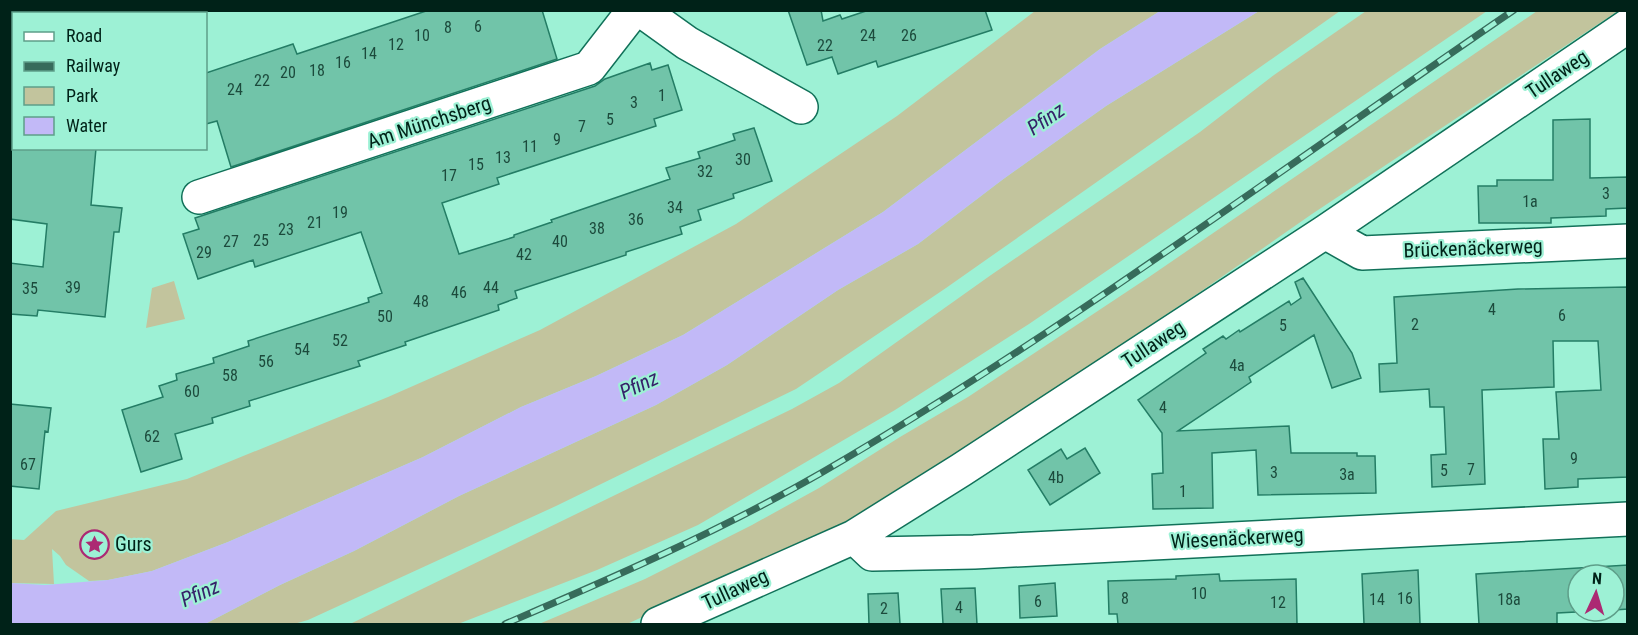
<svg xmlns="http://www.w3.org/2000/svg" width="1638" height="635" viewBox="0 0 1638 635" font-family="'Roboto Condensed',sans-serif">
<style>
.green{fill:#c2c49d}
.water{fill:#c2b9f7}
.building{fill:#71c4a9;stroke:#247d65;stroke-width:1.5}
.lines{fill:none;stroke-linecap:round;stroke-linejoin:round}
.minor-casing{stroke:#117159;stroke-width:36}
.minor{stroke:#fff;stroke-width:33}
.rail-casing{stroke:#376b5b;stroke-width:7}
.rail{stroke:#9df1d5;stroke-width:4.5;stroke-dasharray:14;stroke-linecap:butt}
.labels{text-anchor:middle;stroke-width:4.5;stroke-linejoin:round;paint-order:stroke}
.number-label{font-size:16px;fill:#1c4a3c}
.street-label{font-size:20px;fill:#002218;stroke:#9df1d5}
.poi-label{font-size:20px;fill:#002218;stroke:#9df1d5;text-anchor:start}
.water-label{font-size:21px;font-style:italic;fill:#362269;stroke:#9df1d5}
</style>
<rect width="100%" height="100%" fill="#9df1d5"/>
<path class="green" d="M1035,11H1160L1100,49L883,212L683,335L596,376L521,407L423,457L228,542L152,571L108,580L89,581L66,565L60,556L52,549L54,584L11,583L10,539L24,540L56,511L187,479L388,397L540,330L736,224L897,116Z
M1259,11H1340L946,288L796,389L556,506L308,620L294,624H207V623L280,585L354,551L459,496L656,405L727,365L838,290L918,244L1002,180L1106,106Z
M1366,11H1487L1029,324L895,410L698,525L597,570L458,624H350L792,409L839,383L991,275L1200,132L1274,75Z
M1537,11H1618L1312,214L1203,290L884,502L811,540L627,624H539L645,579L752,525L819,488L900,437L968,397L1149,277Z
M174,281L185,319L146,328L152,288Z"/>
<path class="water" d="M1160,11H1259L1106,106L1002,180L918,244L838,290L727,365L656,405L459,496L354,551L280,585L207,623V624H11V583L45,585L108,580L152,571L228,542L423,457L521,407L596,376L683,335L883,212L1100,49Z"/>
<path class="building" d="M429,10H542L557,59L231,167L217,121L206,124V73L293,44L297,54Z
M788,10H821L823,21L840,15L842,19L869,10H985L992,30L878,67L876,61L838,74L832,57L807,65Z
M650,63L652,70L668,65L682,110L654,119L656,126L497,178L499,184L442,203L459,254L514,237V235L552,222L551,220L670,179L666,168L700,158L698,152L735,140L733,134L754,128L772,181L733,194L734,198L698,210L701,220L680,227L682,234L626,252V255L515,291L517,298L498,305L499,310L405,342L406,345L358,361L360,366L249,401L250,406L212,418L213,423L175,434L182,459L141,472L122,410L163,397L159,386L177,380L176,374L214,363L213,358L249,346L248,341L369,302L368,298L382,293L361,232L255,267L253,260L198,279L183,234L199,229L195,218L595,86L605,79Z
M1590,119V178L1628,177V208L1606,209V216L1551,218V223H1479L1478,186H1497V180H1553V120Z
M10,148H96L91,205L122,208L119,232H114L105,317L38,310L37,316L10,314V263L43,267L47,224L10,219Z
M1303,278L1352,353L1361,378L1332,388L1314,335L1249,377L1251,382L1178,431L1289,426L1291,453H1357V456H1375L1376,493L1258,495L1256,450L1212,453L1213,508L1153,509L1152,474L1163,473L1162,433L1138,400L1206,353L1203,349L1223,336L1226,339L1239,330L1240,332L1289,301L1291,305L1301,298L1295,282Z
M1628,287V477L1578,479V487L1545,489L1543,439H1559L1556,392L1601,390L1598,341H1553L1554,387L1482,390L1485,484L1432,487L1431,455L1446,454L1444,407H1430L1429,389L1380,392L1379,364L1397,363L1394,297L1518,289Z
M10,404L51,408L48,432L45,431L39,489L10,486Z
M1085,448L1100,473L1050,505L1028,470L1061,449L1067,459Z
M1628,565V609L1614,610V575H1578V611H1596L1557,613V624H1479L1476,574Z
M1418,570L1420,624H1364L1362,574Z
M1219,574L1220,581L1296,579L1297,624H1118L1117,614H1109L1108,581L1176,579V576Z
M1055,583L1057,616L1020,618L1019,586Z
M975,588L977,624H943L941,589Z
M898,593L900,624H869L868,594Z"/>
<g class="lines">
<defs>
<path id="minor" d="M641,10L687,43L801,107
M199,197L589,68L634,10
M1325,232L1362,253L1628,241
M854,537L872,554L974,552L1628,519
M658,624L854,537L961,470L1325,232L1628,26"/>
</defs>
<use href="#minor" class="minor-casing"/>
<use href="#minor" class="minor"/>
<defs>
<path id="rail" d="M505,624C612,578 720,531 821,473C1061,334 1285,166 1514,10"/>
</defs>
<use href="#rail" class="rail-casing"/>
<use href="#rail" class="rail"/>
</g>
<defs>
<symbol id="sight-ring" viewBox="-11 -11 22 22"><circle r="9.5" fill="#9df1d5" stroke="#ac2973" stroke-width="1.5"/><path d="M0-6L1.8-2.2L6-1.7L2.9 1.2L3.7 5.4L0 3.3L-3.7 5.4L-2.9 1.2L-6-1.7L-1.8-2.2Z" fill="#ac2973"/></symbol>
</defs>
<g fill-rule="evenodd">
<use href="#sight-ring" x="78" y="528" width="33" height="33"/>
</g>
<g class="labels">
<g class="number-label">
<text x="478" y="32">6</text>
<text x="448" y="33">8</text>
<text x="422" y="41">10</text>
<text x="868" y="41">24</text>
<text x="909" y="41">26</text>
<text x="396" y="50">12</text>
<text x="825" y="51">22</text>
<text x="369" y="59">14</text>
<text x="343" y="68">16</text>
<text x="317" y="76">18</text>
<text x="288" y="78">20</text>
<text x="262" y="86">22</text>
<text x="235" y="95">24</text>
<text x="662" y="101">1</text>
<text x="634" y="108">3</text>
<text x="610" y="125">5</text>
<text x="582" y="132">7</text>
<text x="557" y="145">9</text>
<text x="530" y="152">11</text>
<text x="503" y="163">13</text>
<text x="743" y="165">30</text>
<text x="476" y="170">15</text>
<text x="705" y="177">32</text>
<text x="449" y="181">17</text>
<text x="1606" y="199">3</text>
<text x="1530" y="207">1a</text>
<text x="675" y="213">34</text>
<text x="340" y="218">19</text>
<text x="636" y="225">36</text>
<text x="315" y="228">21</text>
<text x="597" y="234">38</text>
<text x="286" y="235">23</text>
<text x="261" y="246">25</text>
<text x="231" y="247">27</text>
<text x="560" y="247">40</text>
<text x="204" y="258">29</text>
<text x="524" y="260">42</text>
<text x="73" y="293">39</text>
<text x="491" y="293">44</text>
<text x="30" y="294">35</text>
<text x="459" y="298">46</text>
<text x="421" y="307">48</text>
<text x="1492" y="315">4</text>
<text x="1562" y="321">6</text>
<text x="385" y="322">50</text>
<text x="1415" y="330">2</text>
<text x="1283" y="331">5</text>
<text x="340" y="346">52</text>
<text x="302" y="355">54</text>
<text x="266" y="367">56</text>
<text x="1237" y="371">4a</text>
<text x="230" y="381">58</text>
<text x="192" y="397">60</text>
<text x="1163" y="413">4</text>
<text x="152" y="442">62</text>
<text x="1574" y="464">9</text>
<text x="28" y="470">67</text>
<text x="1471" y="475">7</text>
<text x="1444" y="476">5</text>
<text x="1274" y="478">3</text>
<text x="1347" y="480">3a</text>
<text x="1056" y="483">4b</text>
<text x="1183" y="497">1</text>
<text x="1199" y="599">10</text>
<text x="1125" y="604">8</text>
<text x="1405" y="604">16</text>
<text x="1377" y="605">14</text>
<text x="1509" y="605">18a</text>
<text x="1038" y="607">6</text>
<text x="1278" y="608">12</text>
<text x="959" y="613">4</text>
<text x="884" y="614">2</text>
</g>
<g class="street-label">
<text transform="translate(1557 74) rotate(-34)" y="7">Tullaweg</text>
<text transform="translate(429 122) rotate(-18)" y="7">Am Münchsberg</text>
<text transform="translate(1473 248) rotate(-2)" y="7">Brückenäckerweg</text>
<text transform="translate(1153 344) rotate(-33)" y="7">Tullaweg</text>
<text transform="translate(1237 538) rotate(-3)" y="7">Wiesenäckerweg</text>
<text transform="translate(735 589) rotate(-25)" y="7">Tullaweg</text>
</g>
<g class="poi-label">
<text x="115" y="551">Gurs</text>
</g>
<g class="water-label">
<text transform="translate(1046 119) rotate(-34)" y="7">Pfinz</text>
<text transform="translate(639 385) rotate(-25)" y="7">Pfinz</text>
<text transform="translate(200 593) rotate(-24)" y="7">Pfinz</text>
</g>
</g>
<rect width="1638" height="635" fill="none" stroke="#002218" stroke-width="24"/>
<rect x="12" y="12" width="195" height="138" fill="#9df1d5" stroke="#5e9e89" stroke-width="1.5"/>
<rect x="24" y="32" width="30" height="9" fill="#ffffff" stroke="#5e9e89" stroke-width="1.5"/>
<text x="66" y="42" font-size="18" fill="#002218">Road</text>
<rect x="24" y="62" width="30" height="9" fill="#376b5b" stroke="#5e9e89" stroke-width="1.5"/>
<text x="66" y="72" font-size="18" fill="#002218">Railway</text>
<rect x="24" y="87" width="30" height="18" fill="#c2c49d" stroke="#5e9e89" stroke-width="1.5"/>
<text x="66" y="102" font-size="18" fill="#002218">Park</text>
<rect x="24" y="117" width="30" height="18" fill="#c2b9f7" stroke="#5e9e89" stroke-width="1.5"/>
<text x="66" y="132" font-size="18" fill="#002218">Water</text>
<g transform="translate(1596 593) rotate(4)"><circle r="28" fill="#9df1d5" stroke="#5e9e89" stroke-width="1.5"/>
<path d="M0-4.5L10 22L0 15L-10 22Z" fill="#ac2973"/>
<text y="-9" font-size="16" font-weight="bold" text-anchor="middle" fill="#002218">N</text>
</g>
</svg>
